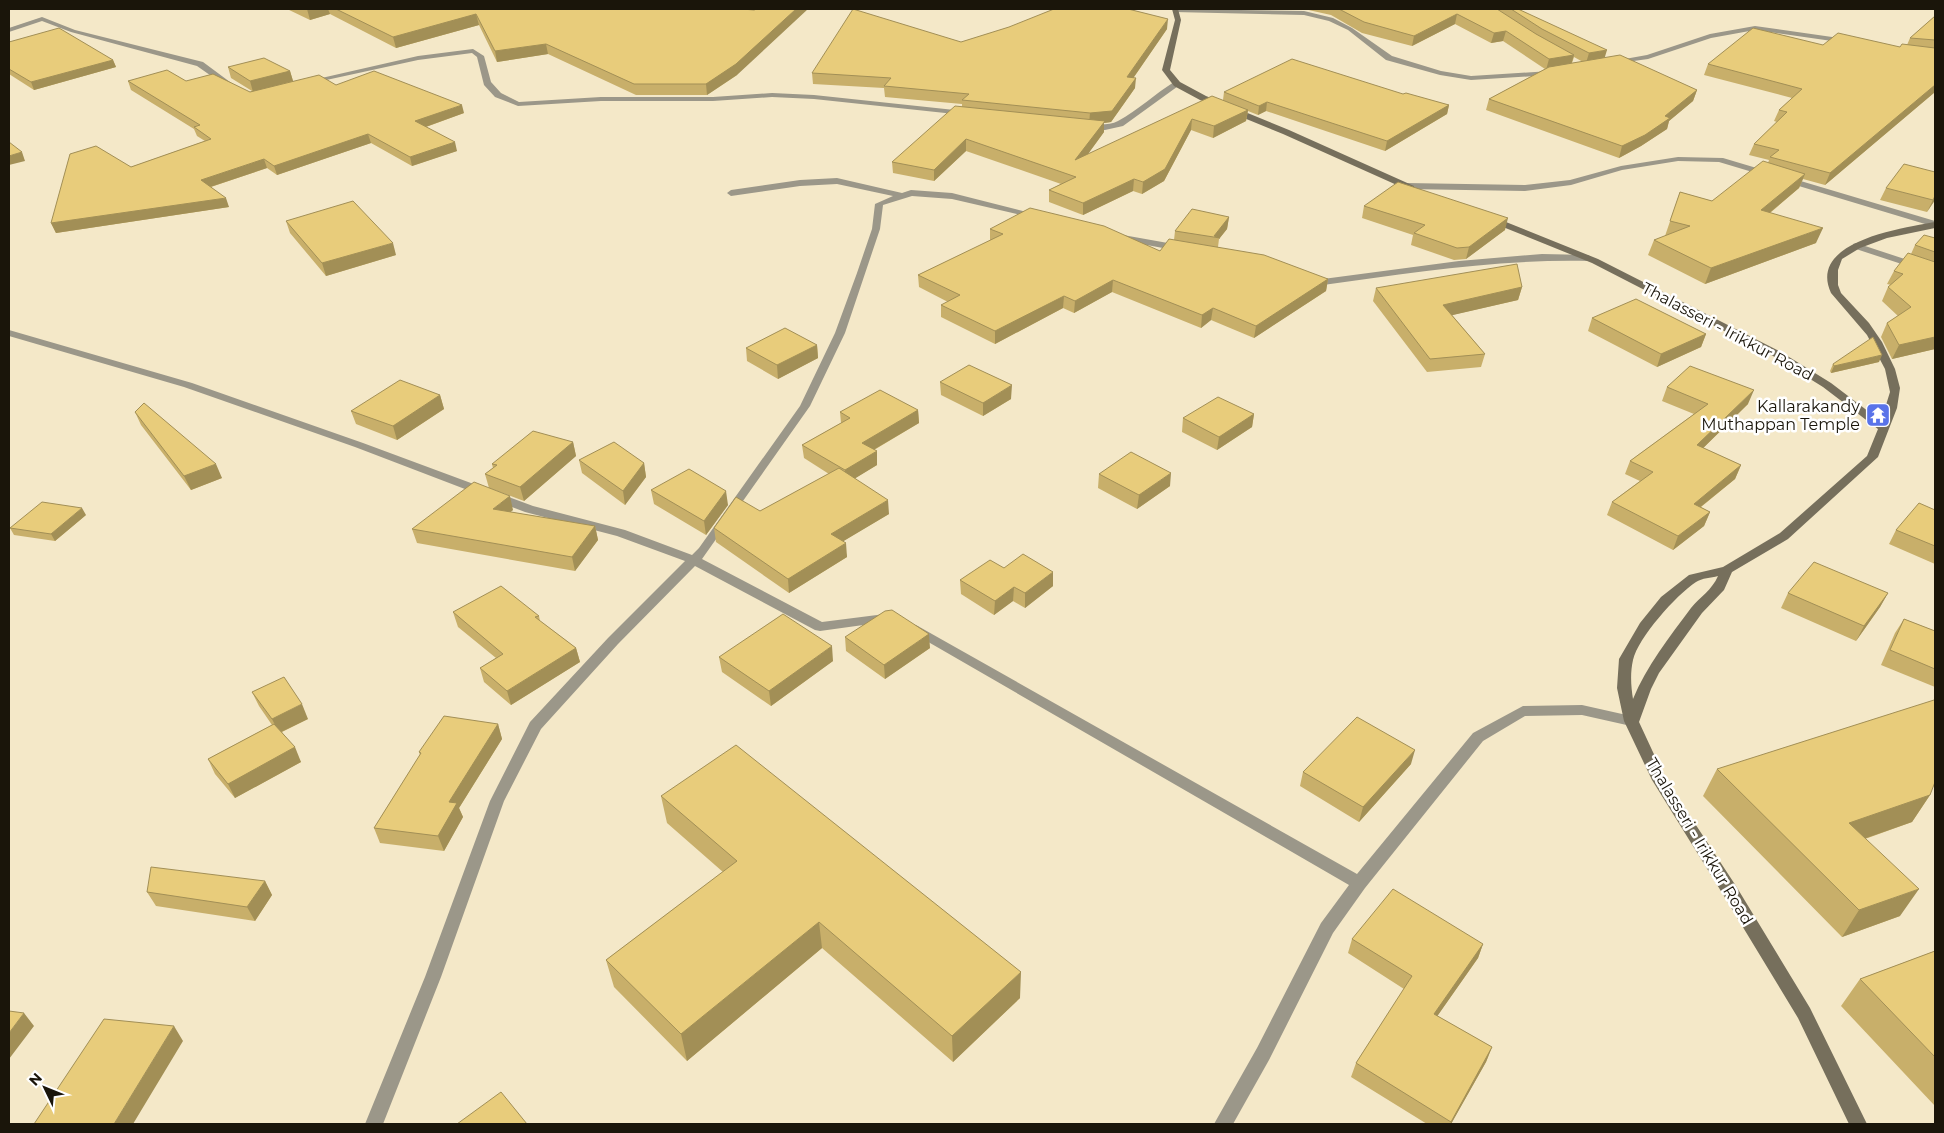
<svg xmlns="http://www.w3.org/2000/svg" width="1944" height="1133" viewBox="0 0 1944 1133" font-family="Montserrat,sans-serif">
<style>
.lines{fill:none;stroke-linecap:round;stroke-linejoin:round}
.minor{fill:#9b9789;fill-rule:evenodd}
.secondary{fill:#766f5c;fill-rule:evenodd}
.wall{fill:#c8af6a;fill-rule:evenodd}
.shaded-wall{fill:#a28f56}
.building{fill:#e8cc7b;stroke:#a28f56}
.labels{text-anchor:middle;stroke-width:5;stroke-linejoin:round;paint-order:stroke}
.street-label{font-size:16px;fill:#1a150a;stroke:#fff}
.poi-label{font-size:16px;fill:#1a150a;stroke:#fff;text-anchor:end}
</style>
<rect width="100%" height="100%" fill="#f4e8c8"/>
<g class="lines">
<path class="minor" d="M1176,9L1304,11L1333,18L1352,28L1392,56L1441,71L1471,76L1550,71L1554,73L1550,75L1471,80L1440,75L1386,60L1348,30L1329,21L1304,15L1174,12V10Z
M42,17L75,30L203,62L234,85L227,87L197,66L71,32L42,21L9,32V28Z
M1755,26L1846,39L1849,41L1846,43L1755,30L1711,38L1648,59L1612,64L1608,62L1647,55L1710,34Z
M473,49L484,56L491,82L501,93L519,102L601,97H713L772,93L814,95L964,111L968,113L964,115L814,99L772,97L713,101H601L518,106L495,97L484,85L477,57L472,53L418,60L308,84L304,82L418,56Z
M1174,82L1181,84L1123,126L1105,130H1088L1084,128C1093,122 1108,127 1118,121C1138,110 1155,94 1174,82Z
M1678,157L1723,158L1935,221V227L1719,162L1678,161L1622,170L1571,185L1525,191L1406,189L1402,186L1406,183L1525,185L1570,180L1621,166Z
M837,178L902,193L911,190L952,193L1042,216L1038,219L952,199L912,196L883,205L880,229L845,333L810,406L702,559L822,622L885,614L890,615L892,618L890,621L885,622L820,631L815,630L695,566L618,644L541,729L504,801L441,977L383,1124H365L425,977L490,801L530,722L608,638L685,561L617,536L525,512L355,447L184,387L9,336V330L192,383L363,443L533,506L625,530L692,555L699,548L800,406L835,333L857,273L872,229L875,204L893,196L837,184L800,186L731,196L727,193L731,190L800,180Z
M1123,235L1179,245L1184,248L1179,251L1120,240L1118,238Z
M1856,243L1935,269V275L1853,248V244Z
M1542,254L1588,255L1593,258L1588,261C1499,259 1411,273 1323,285L1308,279L1313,276L1323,279L1459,261Z
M916,625L1357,874L1473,733L1523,706L1582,705L1631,716L1636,717L1638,721L1636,725L1631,726L1582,715L1525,716L1483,741L1365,888L1333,933L1269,1060L1233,1124H1214L1257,1048L1321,923L1349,885L911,632L909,629L911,626Z"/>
<path class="secondary" d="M1172,9H1178L1181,20L1170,70L1180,82L1206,96L1289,130L1414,186V190H1408L1283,134L1200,100L1174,86L1162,70L1175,20Z
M1491,216L1598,259L1781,352L1831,383L1881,421L1890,392L1885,369L1867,335L1831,293C1807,241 1903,228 1935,222V228L1887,238L1860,248L1842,259L1838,270V285L1841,293L1869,323L1882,342L1895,369L1900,388L1897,408L1878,457L1788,539L1732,572L1724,590L1702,613L1659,673L1651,689L1639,722L1665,778L1736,886L1810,1008L1867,1124H1849L1798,1018L1724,896L1652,780L1624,721L1617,688L1619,659L1640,623L1661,597L1689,575L1723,567L1780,533L1867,456L1878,429L1823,387L1773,356L1592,263L1488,221V217ZM1718,576C1712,590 1700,597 1691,608C1670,636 1646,667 1633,699C1631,687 1630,673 1633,660C1638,638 1676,595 1696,582C1702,578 1711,578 1718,576Z"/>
</g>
<path class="wall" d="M287,9H742L737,75L707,95H636L548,54L497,62L479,25L396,48L330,14L310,20Z
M1292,9H1518L1605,58L1697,90L1693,101L1669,121L1667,129L1641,146L1619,158L1486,110L1489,99L1545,69L1503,41L1491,43L1455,24L1412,46L1362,33L1331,15L1304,9ZM1574,57L1583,62L1572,63Z
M1935,16V92L1825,185L1803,179L1799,188L1770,213L1816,243L1705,284L1648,255L1654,240L1665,236L1680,192L1712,201L1768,163L1769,160L1749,155L1754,144L1777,122L1774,121L1779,110L1792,98L1704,75L1708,64L1823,45L1900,47L1907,45L1910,38Z
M1167,29L1134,77L1135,88L1111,122L1104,123V132L1087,155L1223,100L1224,92L1403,94L1449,105L1447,114L1385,151L1266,111L1258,115L1248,111L1246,121L1213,138L1191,130L1164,181L1142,194L1133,191L1083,215L1049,202V190L1061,184L966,151L934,181L893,173L892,162L962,107V104L885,97L884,88L813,84L812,73L961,42Z
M9,42L113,60L116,67L34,90L9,74Z
M228,67L290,71L293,81L336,85L464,113L426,127L457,151L412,166L371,143L277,175L267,168L211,187L229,207L56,233L51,223L131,167L205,141L197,136L194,129L131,90L128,81H186L250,92L252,91L231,78Z
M1886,188L1935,200L1927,212L1880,200Z
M1364,206L1505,230L1466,259L1454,260L1411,245L1413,235L1362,218Z
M1229,217L1227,229L1219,239L1218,247L1328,279L1326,291L1254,338L1211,320L1201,328L1112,292L1074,313L1063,308L995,344L941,317V305L948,302L919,287L918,275L990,241V229L1160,251L1174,240L1175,231Z
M286,221L396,255L326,276L290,233Z
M1935,238V349L1892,359L1881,337L1887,323L1898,316L1882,301L1888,287L1891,285L1887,284L1894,271L1911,254L1915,245Z
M1522,287L1518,300L1452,315L1485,354L1481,367L1427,372L1373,301L1376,288Z
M1592,318L1706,334L1701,347L1657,367L1588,331Z
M817,345L818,358L778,379L747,361L746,348Z
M1879,362L1831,373L1830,371L1833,364Z
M940,382L1011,399L983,416L941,395Z
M1667,387L1748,404L1703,448L1741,465L1735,479L1701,507L1710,512L1704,526L1673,550L1607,515L1612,502L1640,481L1625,474L1630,461L1694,414L1662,401Z
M440,395L444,409L397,440L356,424L351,411Z
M918,410L919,423L874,450L877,465L855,478L889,514L843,541L847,557L789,593L716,542L714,528L760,511L829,474L804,458L802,445L841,423L840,412Z
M135,412L222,478L191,490L141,425Z
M1254,414L1252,427L1217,450L1182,432L1183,418Z
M573,442L576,456L524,501L489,488L485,474L493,468L492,464Z
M579,460L644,463L646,477L625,505L582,473Z
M1099,474L1170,486L1137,509L1098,488Z
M651,490L728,505L706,535L654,504Z
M513,510L510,512L595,526L598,540L575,571L417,543L412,529Z
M1935,510V564L1889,544L1896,530Z
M86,515L55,541L14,535L10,528Z
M1004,568L1053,586L1025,608L1013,601L994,615L961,594L960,580Z
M1788,593H1888L1880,607L1856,641L1781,608Z
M453,612L539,616L540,621L576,648L580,662L511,705L484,682L480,668L496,658L458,627Z
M1904,619L1935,631V687L1881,665L1895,633Z
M845,637L930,648L885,679L846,651Z
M719,657L833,661L771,706L722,672Z
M252,692L308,719L282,732L301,762L235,798L215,774L208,759L272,725L259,706Z
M498,724L502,739L459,808L463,817L444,851L380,843L374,828L420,755L419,752Z
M1411,764L1359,822L1300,786L1303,772Z
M1717,769L1930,795L1912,822L1865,839L1900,916L1842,937L1703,796Z
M661,796L1020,998L953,1062L822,948L687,1061L614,987L606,960L723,872L667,823Z
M265,881L272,895L255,921L156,906L147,892Z
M1352,939L1483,944L1478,958L1437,1016L1492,1047L1486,1062L1451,1124H1427L1351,1077L1356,1063L1404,989L1348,953Z
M1935,951V1106L1841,1006L1860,979Z"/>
<path class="shaded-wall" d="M307,9H328L330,14L310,20Z
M796,9H808L737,75L707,95L706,84Z
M476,14L479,25L396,48L393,37Z
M1457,14L1455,24L1412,46L1414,36Z
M1168,19L1167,29L1127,87V77Z
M1506,31L1503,41L1491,43L1494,33Z
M546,44L548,54L497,62L495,51Z
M1607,50L1604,60L1586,63L1589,53Z
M1574,55L1571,65L1546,70L1549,59Z
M113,60L116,67L34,90L31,82Z
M290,71L293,81L253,92L250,81Z
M1136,78L1135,88L1111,122L1104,123V132L1075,172V160L1089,124L1090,113Z
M1935,85V92L1825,185L1830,173Z
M1697,90L1693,101L1669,121L1667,129L1641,146L1619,158L1622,146L1665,116Z
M1267,102L1266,111L1258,115L1259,106Z
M462,105L464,113L417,130L415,121Z
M1449,105L1447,114L1385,151L1387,141Z
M1248,110L1246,121L1213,138L1214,126Z
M1192,119L1191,130L1164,181L1142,194L1143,182Z
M368,134L371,143L277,175L274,166Z
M966,139V151L934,181V170Z
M455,142L457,151L412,166L410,157Z
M22,152L25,161L9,165V156Z
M264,159L267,168L204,189L201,180Z
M1805,174L1799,188L1755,225L1761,210Z
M1134,179L1133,191L1083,215V203Z
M1935,196V200L1927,212Z
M226,198L229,207L56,233L51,223Z
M1229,217L1227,229L1219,239L1220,238L1214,236Z
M1508,218L1505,230L1466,259L1469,247Z
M1823,228L1816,243L1705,284L1711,268Z
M393,243L396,255L326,276L322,263Z
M1328,279L1326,291L1254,338L1256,326Z
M1113,280L1112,292L1074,313L1075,301Z
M1522,287L1518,300L1440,318L1443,305Z
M1064,296L1063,308L995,344V331Z
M1213,308L1211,320L1201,328L1202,315Z
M1706,334L1701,347L1657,367L1661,354Z
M1935,337V349L1892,359L1899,345Z
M817,345L818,358L778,379L777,365Z
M1882,355L1879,362L1831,373L1834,366Z
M1012,385L1011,399L983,416V403Z
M1754,390L1748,404L1692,459L1697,445Z
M440,395L444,409L397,440L393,426Z
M918,410L919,423L863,456L862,443Z
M1254,414L1252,427L1217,450L1219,437Z
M573,442L576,456L524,501L520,487Z
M877,451V465L846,484L845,470Z
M644,463L646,477L625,505L623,491Z
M216,464L222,478L191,490L184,476Z
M1741,465L1735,479L1688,517L1694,504Z
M1171,473L1170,486L1137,509L1139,495Z
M726,491L728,505L706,535L704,521Z
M510,496L513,510L497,523L493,509Z
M888,500L889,514L832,548L831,534Z
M82,508L86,515L55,541L51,534Z
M1710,512L1704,526L1673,550L1678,536Z
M595,526L598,540L575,571L572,557Z
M846,543L847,557L789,593L788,579Z
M1053,572V586L1025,608V593Z
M1014,587L1013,601L994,615L995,601Z
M1888,593L1880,607L1856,641L1864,626Z
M929,634L930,648L885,679L884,665Z
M832,646L833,661L771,706L769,691Z
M576,648L580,662L511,705L507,691Z
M302,704L308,719L279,733L272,719Z
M498,724L502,739L459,808L463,817L444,851L438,836L449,802Z
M295,747L301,762L235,798L228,784Z
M1415,750L1411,764L1359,822L1363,807Z
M1930,795L1912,822L1832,850L1849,823Z
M265,881L272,895L255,921L247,907Z
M1919,889L1900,916L1842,937L1859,910Z
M819,922L822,948L687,1061L681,1034Z
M1483,944L1478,958L1429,1028L1434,1014Z
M1021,972L1020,998L953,1062L952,1036Z
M24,1013L34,1026L9,1059V1033Z
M174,1026L183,1041L133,1124H114Z
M1492,1047L1486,1062L1451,1124H1450Z"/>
<path class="building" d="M336,9H742L754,10L757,9H796L736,64L706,84H634L546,44L495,51L476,14L393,37Z
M853,9L961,42L1009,27L1054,9H1128L1168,19L1127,77L1136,78L1112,111L1090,113L962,100L969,94L884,86L891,78L812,73Z
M1339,9H1497L1536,34L1574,55L1549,59L1506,31L1494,33L1457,14L1414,36L1364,22Z
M1511,9H1518L1607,50L1589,53L1542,29Z
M1935,16V40L1910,38Z
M59,28L113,60L31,82L9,69V42Z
M1753,28L1823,45L1838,33L1900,47L1902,44L1935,48V85L1830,173L1770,157L1779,150L1754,144L1787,112L1779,110L1802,89L1708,64Z
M1620,55L1697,90L1665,116L1670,118L1645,135L1622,146L1489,99L1549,67Z
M264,58L290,71L250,81L228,67Z
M1292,59L1403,94L1406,93L1449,105L1387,141L1267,102L1259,106L1224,92Z
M167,70L186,81L213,74L250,92L319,75L336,85L374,71L462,105L415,121L455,142L410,157L368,134L274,166L264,159L201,180L226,198L51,223L70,154L96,146L131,167L211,139L194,127L200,125L128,81Z
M1212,96L1248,110L1214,126L1192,119L1165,169L1143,182L1134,179L1083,203L1049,190L1076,177L966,139L934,170L892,162L955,106L1105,121L1075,160Z
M9,142L22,152L9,156Z
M1763,161L1805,174L1761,210L1823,228L1711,268L1654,240L1690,226L1670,221L1680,192L1712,201Z
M1904,164L1935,172V196L1933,200L1886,188Z
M1398,182L1508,218L1469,247L1457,248L1414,233L1425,225L1364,206Z
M353,201L393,243L322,263L286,221Z
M1030,208L1104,226L1160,251L1169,239L1264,255L1328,279L1256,326L1213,308L1202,315L1113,280L1075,301L1064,296L995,331L941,305L960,295L918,275L1003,234L990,229Z
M1192,209L1229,217L1214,236L1220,238L1175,231Z
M1924,235L1935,238V252L1915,245Z
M1908,253L1935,262V337L1899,345L1887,323L1911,307L1888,287L1903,274L1894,271Z
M1517,264L1522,287L1443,305L1485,354L1430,359L1376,288Z
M1636,299L1706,334L1661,354L1592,318Z
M785,328L817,345L777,365L746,348Z
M1873,337L1882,355L1834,366L1833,364Z
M969,365L1012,385L983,403L940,382Z
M1690,366L1754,390L1697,445L1741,465L1694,504L1710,512L1678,536L1612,502L1653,472L1630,461L1708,404L1667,387Z
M400,380L440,395L393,426L351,411Z
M880,390L918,410L862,443L877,451L845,470L802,445L850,418L840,412Z
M1218,397L1254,414L1219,437L1183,418Z
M144,403L216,464L184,476L135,412Z
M533,431L573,442L520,487L485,474L497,465L492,464Z
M614,442L644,463L623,491L579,460Z
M1131,452L1171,473L1139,495L1099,474Z
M839,468L888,500L831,534L846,543L788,579L714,528L736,497L760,511Z
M689,469L726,491L704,521L651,490Z
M474,482L510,496L493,509L595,526L572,557L412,529Z
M42,502L82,508L51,534L10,528Z
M1919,503L1935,510V546L1896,530Z
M1023,554L1053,572L1025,593L1014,587L995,601L960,580L990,560L1004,568Z
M1814,562L1888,593L1864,626L1788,593Z
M501,586L539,616L535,617L576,648L507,691L480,668L503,654L453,612Z
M892,610L929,634L884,665L845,637L885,611Z
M783,614L832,646L769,691L719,657Z
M1904,619L1935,631V669L1890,650Z
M284,677L302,704L272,719L252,692Z
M1934,700L1935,701V782L1930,795L1849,823L1919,889L1859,910L1717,769Z
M444,716L498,724L449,802L457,803L438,836L374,828L421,753L419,752Z
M1357,717L1415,750L1363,807L1303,772Z
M274,724L295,747L228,784L208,759Z
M736,745L1021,972L952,1036L819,922L681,1034L606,960L737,861L661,796Z
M151,867L265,881L247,907L147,892Z
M1393,889L1483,944L1434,1014L1492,1047L1451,1122L1356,1063L1412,976L1352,939Z
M1935,951V1057L1860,979Z
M9,1011L24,1013L9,1033Z
M104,1019L174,1026L114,1124H34Z
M501,1092L527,1124H457Z"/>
<defs>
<symbol id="temple-square" viewBox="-11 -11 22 22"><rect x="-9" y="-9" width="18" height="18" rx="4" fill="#5973e9" stroke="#fff"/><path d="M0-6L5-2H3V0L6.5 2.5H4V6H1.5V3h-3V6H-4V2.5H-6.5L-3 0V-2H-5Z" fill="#fff"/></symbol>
</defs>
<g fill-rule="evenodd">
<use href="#temple-square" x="1864" y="401" width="28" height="28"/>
</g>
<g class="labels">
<g class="street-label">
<text transform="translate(1728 331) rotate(28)" y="6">Thalasseri - Irikkur Road</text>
<text transform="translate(1700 841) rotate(59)" y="6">Thalasseri - Irikkur Road</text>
</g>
<g class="poi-label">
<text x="1860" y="412">Kallarakandy<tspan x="1860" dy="18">Muthappan Temple</tspan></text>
</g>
</g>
<rect width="1944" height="1133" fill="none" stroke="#1a150a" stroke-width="20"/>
<g transform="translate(45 1088) rotate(313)" stroke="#ffffff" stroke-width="4" paint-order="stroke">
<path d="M0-4L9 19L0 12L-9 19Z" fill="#1a150a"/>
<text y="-8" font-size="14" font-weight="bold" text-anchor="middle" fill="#1a150a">N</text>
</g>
</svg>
